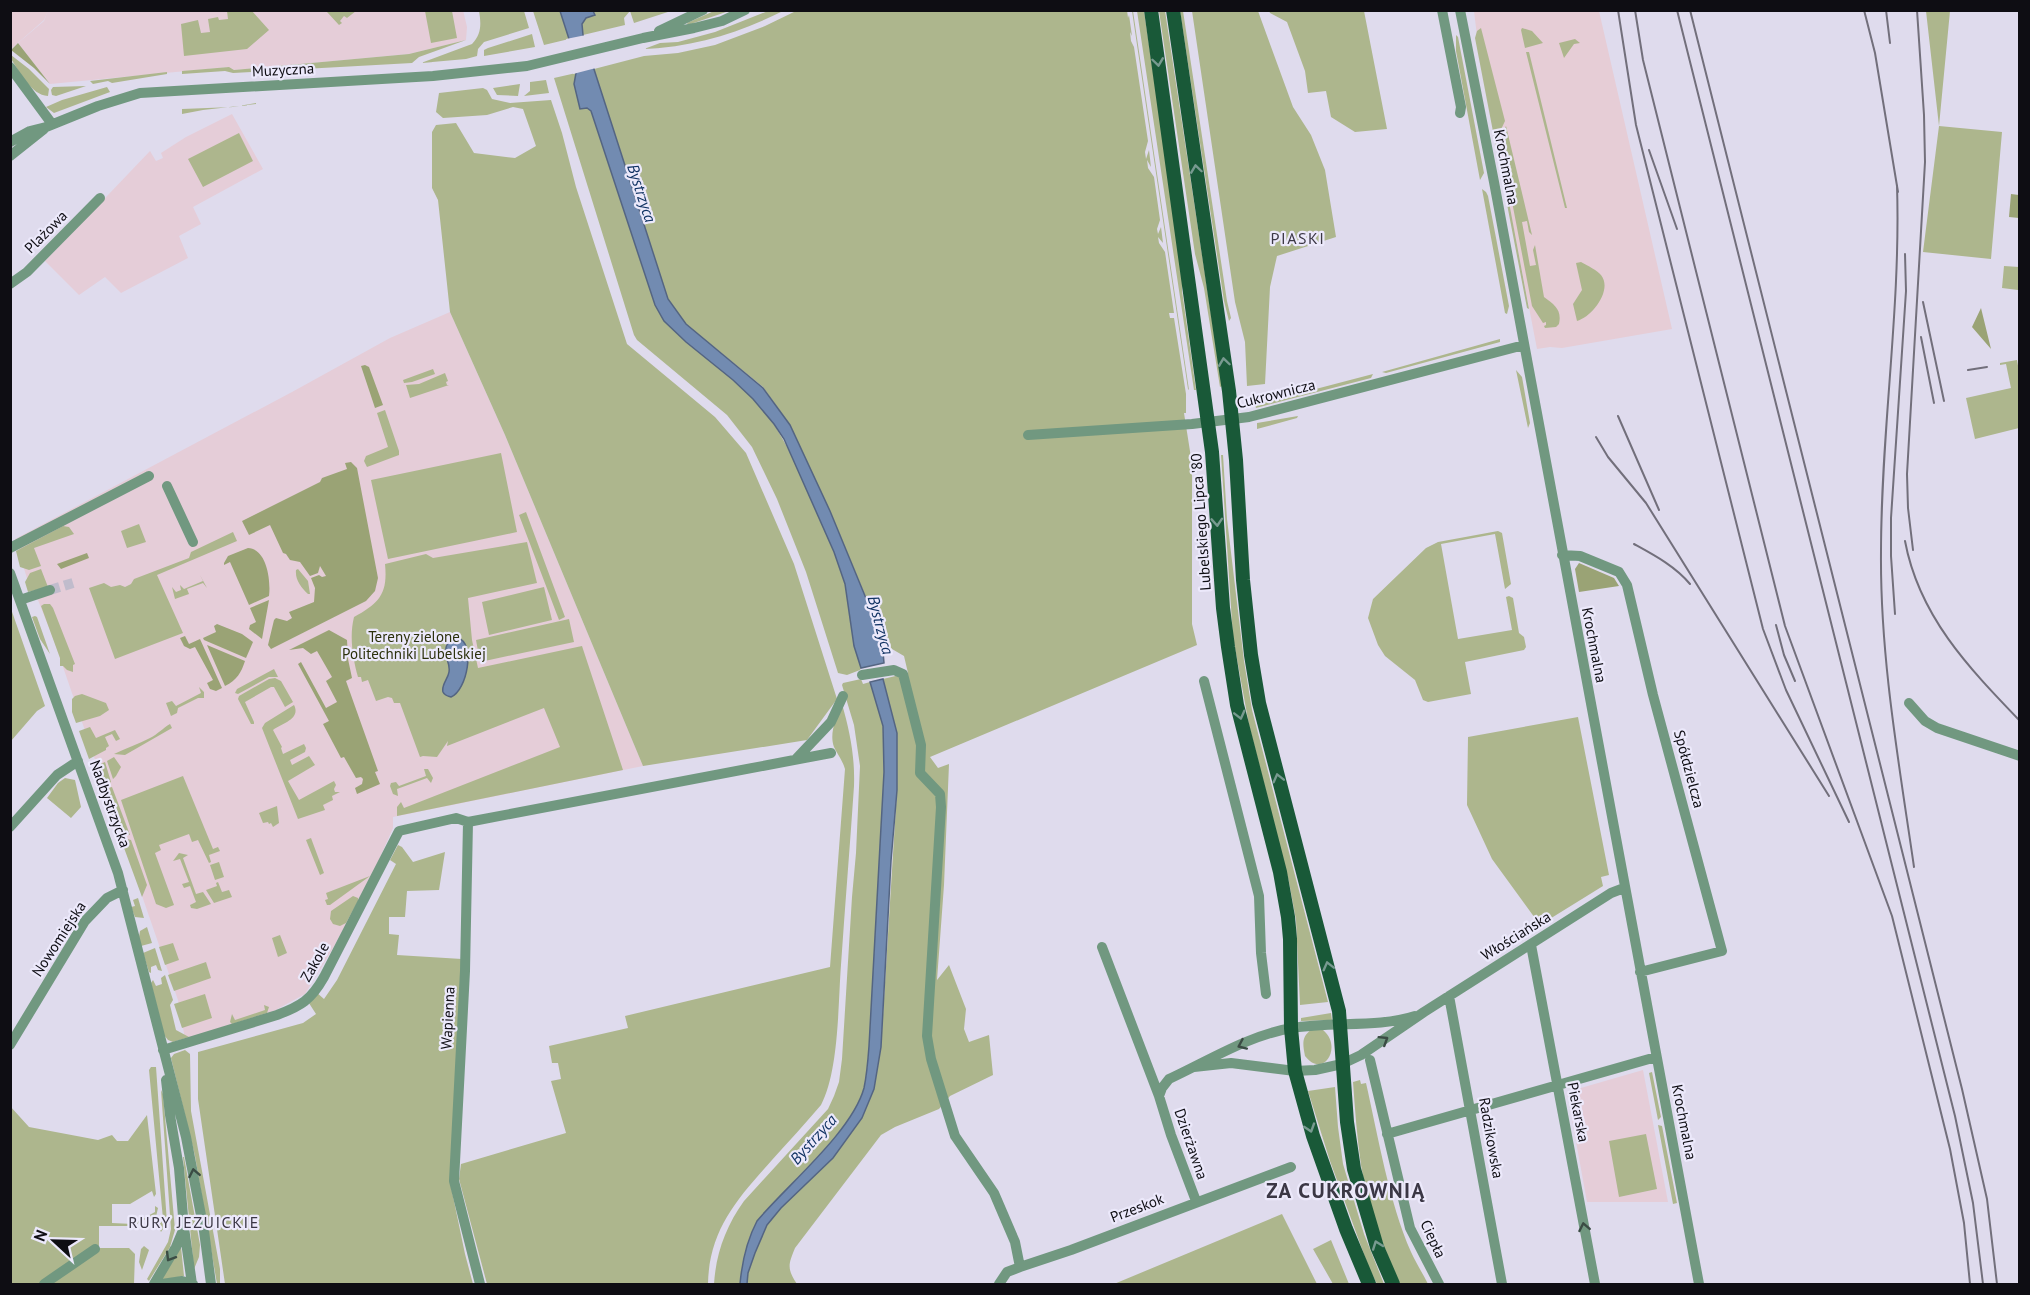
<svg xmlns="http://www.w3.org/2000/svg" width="2030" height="1295" viewBox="0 0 2030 1295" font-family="'PT Sans',sans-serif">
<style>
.commercial{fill:#e6cdd6}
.education{fill:#e5cdd8}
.green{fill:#adb68d}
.forest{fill:#9aa375}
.water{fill:#728bb1;stroke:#546582;stroke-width:1.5}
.pier{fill:#dfdbed}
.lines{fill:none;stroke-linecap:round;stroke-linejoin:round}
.minor-tunnel{stroke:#c0bccc;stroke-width:10;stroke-dasharray:10 5;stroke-linecap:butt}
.minor{stroke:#719880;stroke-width:10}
.major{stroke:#195938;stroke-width:14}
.rail{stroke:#726f7b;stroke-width:2}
.oneway{stroke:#789a90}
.oneway2{stroke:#3b4c44}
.labels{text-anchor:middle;stroke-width:4.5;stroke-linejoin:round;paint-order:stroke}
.street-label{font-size:15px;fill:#0e0d13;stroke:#ece9fb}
.park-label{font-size:15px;fill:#2b300b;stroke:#ece9fb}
.water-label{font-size:16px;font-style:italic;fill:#113363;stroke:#ece9fb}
.neighbourhood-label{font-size:16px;letter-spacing:1.5px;fill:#3b3745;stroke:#ece9fb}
.district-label{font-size:21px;font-weight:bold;letter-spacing:1.5px;fill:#3b3745;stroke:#ece9fb}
</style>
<rect width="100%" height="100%" fill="#dfdbed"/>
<path class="commercial" d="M11,11H48L44,20L11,49Z
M1474,11H1599L1672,329L1562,348L1550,347L1537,349L1477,36Z"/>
<path class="education" d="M48,10H463L467,27L466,40L409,54L234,70L228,67L50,84L18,43L44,21Z
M232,114L263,169L193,207L201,224L179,236L188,258L121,293L105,277L79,295L45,261L150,151L156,161L163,158L161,153L186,137Z
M450,312L505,435L643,766L393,817V828L373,873L332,950L305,994L272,1012L185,1039L178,1000L53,638L38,600L33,598L15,539L292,392L390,338Z
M1643,1070L1668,1202H1587L1567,1092Z"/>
<path class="green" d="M1127,10L1128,18L1129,15L1132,36L1130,32L1131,41L1134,47L1148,141L1145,152L1146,159L1149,150L1151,167L1147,160L1148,168L1154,177L1160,220L1157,229L1158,234L1161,227L1163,243L1158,237L1159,243L1165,252L1174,313H1169L1170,318H1174L1186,394V413H1184L1192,464V624L1197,645L930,757L938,768L949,764L944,885L937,980L949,965L966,1009L964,1029L969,1042L989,1035L993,1075L950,1096L939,1109L895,1127L881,1135L795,1248C788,1265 787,1269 797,1284H747L748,1273L755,1253L767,1225L781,1208L833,1158L862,1118L874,1089L881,1047L897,790V733L883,679L908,673L904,656L880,642L870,607L830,511L790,425L763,387L686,324L668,299L594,69L644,56L678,53L715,45L765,26L796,11Z
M227,11H252L269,30L247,49L184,56L181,24L198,20L201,33L210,32L208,19L218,17L219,20L228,19Z
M329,11V10L356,11L347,18L344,16L340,21L342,23L339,25L327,12Z
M425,11H452L457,38L431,43Z
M479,11H524L529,28L484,42L478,49L477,56L466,59L421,63L472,44C482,34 481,23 479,11Z
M533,11H560L569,39L544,45Z
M593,11H671L634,23L630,11L624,18L625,25L583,35L582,24L586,18L594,15Z
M714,11H729L688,25L687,23Z
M768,11H783C739,33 693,47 644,49L660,43L678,42L715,32Z
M1132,11H1133L1189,390L1188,389Z
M1137,11H1144L1182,268V291L1196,390H1194Z
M1159,11H1165L1222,386L1220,387L1204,288L1195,254Z
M1180,11H1183L1227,301L1231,318L1229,321L1224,301Z
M1192,11H1258L1293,107L1311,135L1325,170L1336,237L1277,256L1270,287L1265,384L1247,386L1245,342L1235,302Z
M1269,11H1364L1387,129L1355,132L1331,117L1326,91L1308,93L1305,71L1287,22L1270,13Z
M1926,11H1950L1939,126L2002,132L1991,259L1923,252L1939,126Z
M1481,28L1505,121L1497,138L1529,309L1527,308L1475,38L1477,31Z
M1522,28L1532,31L1543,43L1525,48L1521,30Z
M532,34L535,47L484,56V50L488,48Z
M1456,35L1458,37L1484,173L1480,180L1456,51Z
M1575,39L1580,43L1574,44L1564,58L1559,43Z
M466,40L419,57L412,63L233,73L225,71L182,74V71L229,67L234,70L409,54Z
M1526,52H1529L1567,208H1565Z
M11,55L29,69L49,89L48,96C31,95 20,72 11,59Z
M167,72V74L112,83L108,81L93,84L90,81Z
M576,73L574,84L580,108H588L591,111L655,305L753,399L774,424L794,459L834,552L845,583L854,646L861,668L860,670L847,675L838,673L806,572L777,499L752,447L727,415L637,340L634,335L554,78Z
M546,80L549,93L524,96L530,91V82Z
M520,84L518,96L497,95L493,88Z
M86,86L56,96L52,95L51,90L53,87Z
M107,87L110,92L54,113L46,107L62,100Z
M483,88L487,90L492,99L510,103L551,100L562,133L576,187L627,344L715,417L746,453L794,564L837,699L807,740L643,766L505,435L450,312L438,200L432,188V132L436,125L456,123L474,153L515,158L536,146L523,109L513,107L487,115L443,118L436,112L439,93Z
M256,103V104L203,110L182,114V109L233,107Z
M1506,126L1532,235L1529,232L1527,221L1522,222L1530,266L1536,265L1533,250L1535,245L1544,297C1555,305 1562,310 1559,324L1556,327L1545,328L1544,326L1546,325V322L1543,323L1532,306L1500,139Z
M239,133L253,161L203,187L188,159Z
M1482,189L1486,192L1488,196L1509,306L1507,314L1505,313Z
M1581,262C1588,266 1597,270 1601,275C1613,290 1592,317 1577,321L1573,304L1582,290L1576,263Z
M2004,266L2019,267L2018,290L2002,288Z
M1500,339V342L1386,373L1382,372Z
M2017,360L2020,377L2019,428L1975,439L1966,398L2011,388L2006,364L2000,365V363Z
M433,369L435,374L412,382L404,383L403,380Z
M1516,370L1522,377L1530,423L1528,428Z
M445,373L448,381L446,382L447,385H449L410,398L406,385L419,384Z
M1373,374L1371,378L1256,408L1255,405Z
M385,410L399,451V455L367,467L364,461L366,456L388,447L377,413Z
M1298,416L1297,418L1257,429V423Z
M501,453L517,532L388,559L371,480Z
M1221,455H1223L1227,519L1244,661L1252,710L1328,1002L1300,1005L1296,920L1289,882L1249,725L1233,637Z
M526,512L565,617L559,620L519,515Z
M139,524L146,542L127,548L121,531Z
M63,526L69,527L74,534L34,548L41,566L29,570L20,567L16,551Z
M1498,531L1502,533L1511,584L1505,589L1495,534L1441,544L1458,639L1512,630L1506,597L1509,596L1513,598L1519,633L1524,637L1526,647L1524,650L1465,662L1471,694L1428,702L1423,700L1415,680L1385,656L1378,645L1368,618L1373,599L1426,548L1438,542Z
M233,532L237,541L157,575L183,633L115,659L89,588L104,583L111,587L120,585L125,587L131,584L134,579L189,558L191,552Z
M527,542L537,583L468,598L472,640L478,668L582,646L623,770L397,816V807L401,802L404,808L560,747L544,708L447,746L448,741L437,757L423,756L420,757L400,703H394L392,698L388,697L376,701L368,680L362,682L361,677H358C353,659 349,637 354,617C379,603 388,594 385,564L426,554L433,558Z
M41,569L48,587L28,592L25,582L30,573Z
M298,569L308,581L310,594H308C301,587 295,580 296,570Z
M200,575L207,588L203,583L187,589L189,594L175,599L172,587L176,592L181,590L180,585L184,589L203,581Z
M544,587L552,620L489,635L482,602Z
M44,604H50L53,608L75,664L73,665V672L67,670L63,666H60V658L41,606Z
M10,606L45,706L37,711L11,741Z
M35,616L37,617L50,654L40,639L32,617Z
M569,619L574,642L480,662L476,640Z
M274,669L278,677H269L238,694L235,693L237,689Z
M275,678L281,681L293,702L285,707L274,687H271L245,702L254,722V724H251L238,699L239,696L269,679Z
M861,679L863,684L870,682L883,726L884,772L869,1046C868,1060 867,1074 864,1088C852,1132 787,1185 757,1221C746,1242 742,1262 740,1284H714C716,1253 726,1226 744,1201L828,1109L834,1096L839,1082L842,1059L852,897L856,853L860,766L854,725L842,685L843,683Z
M199,687L204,692V698H198L178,708L177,713L171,716L166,703L172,701L176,706L201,693Z
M82,694L106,703L109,710L100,716L76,723L72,712V699L75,696Z
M842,704C850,732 855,757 854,786C850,846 845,905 841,965C838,1005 839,1071 821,1105C805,1124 788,1142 772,1160C737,1199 709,1230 708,1284H487L459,1179L461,1164L566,1133L551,1081L561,1079L558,1063H552L549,1046L628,1028L625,1016L830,967L845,769C842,759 837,754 834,747C829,734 836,717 842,704Z
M294,705C301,719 283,723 273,730L282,747L281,748L283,754L304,744L306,748L305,752L290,760L292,765L309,756L315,765L288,781L299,800L334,781L336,785L334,789L335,792H340L332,796L333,800L323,805L325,810L298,819L262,728L265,723Z
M1578,717L1609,875L1601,877L1603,886L1540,925L1492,859L1467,805L1468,737Z
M170,724L172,728L125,755L114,754C127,748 138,744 150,738C158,734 163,728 170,724Z
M90,727L96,738L115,730L120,739L116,741L112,734L105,737L109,746L106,748V750L89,759L79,731Z
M114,757L121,767L116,776L113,779L107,761Z
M105,762L111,782L101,786L100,784H98L92,768Z
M424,769H428L433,778L431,783L427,778L397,789L398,796L393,794L390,786L391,783L396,782L399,786L426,776Z
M183,776L213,849L218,847L220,851L209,855L211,862L209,863L198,840L192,842L189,834L159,845L161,850L155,853L174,905L166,908L156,904L121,800Z
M65,778L75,780L81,807L71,818L47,798L58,783Z
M112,787L130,835L120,833L100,790Z
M277,806L279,823L273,827L271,823L269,824L268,822L263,823L259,813Z
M120,837L131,840L147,885L142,897Z
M311,838L324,873L320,875L306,840Z
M398,845L402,847L413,862L445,852L439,890L407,891L405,917H389V934L399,935L397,955L462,959L450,1182L465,1254L473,1284H225L198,1099V1052L303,1023L316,1014L307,1000L316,992L324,999L337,980L396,864L390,860Z
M179,853L188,855L183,858L196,894L203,892L211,904L197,909L191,908L190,905L196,902L190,886L184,888L182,884L189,882L180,859L173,861Z
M219,862L224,877L215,880L210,865Z
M370,876L330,905H327L325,900L328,899L326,893Z
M218,882L222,892L229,890L232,897L214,903L206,890L217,886L216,883Z
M353,896L358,898V901L346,923L340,926L333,924L330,919L331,911Z
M138,898L144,918L135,917L131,907L135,906L133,900Z
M147,927L152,943L141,946L139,937L140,931Z
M280,935L287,953L278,957L272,938Z
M173,943L179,960L165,965L159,947Z
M155,948L162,971L158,970L156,965L151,967V973L149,972L143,953Z
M206,962L211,978L174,991L168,975Z
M165,975L173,1000L170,1005L176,1030L189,1037L173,1042L168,1040L164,1035L151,983L153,980L156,986L162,984L161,978Z
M205,994L212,1018L182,1028L174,1004Z
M264,1005L269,1007L267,1013L232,1024L230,1022L232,1014L235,1020L265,1010Z
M1331,1013L1332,1020L1301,1021V1018Z
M1311,1030H1323C1343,1046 1324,1080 1305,1056C1303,1045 1301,1037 1311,1030Z
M185,1050L190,1054L191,1111L220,1269V1284H217L195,1156L171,1058L174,1054Z
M151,1067H156L167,1223L161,1232L158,1226L163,1219L149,1070Z
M1652,1072L1661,1117L1658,1120L1649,1073Z
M1360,1080L1361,1084L1366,1083C1378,1136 1389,1202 1411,1252C1416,1263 1423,1274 1428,1284H1400C1383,1246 1368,1207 1361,1165C1357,1138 1355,1110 1353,1082Z
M1335,1087L1338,1127L1343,1164L1364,1234L1384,1284H1377L1369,1268L1330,1161L1308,1091Z
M161,1090L163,1094L175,1230L170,1247L149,1281L147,1279L168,1242L171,1229Z
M10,1106L29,1127L98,1140L112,1135L117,1141H128L147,1115L156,1194L154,1197L152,1191L130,1204H112V1223L133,1224L155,1212V1206L158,1208L155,1221L152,1216L133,1226H99V1248H129L135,1254L134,1284H11Z
M1658,1125L1662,1126L1677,1203L1673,1204Z
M1646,1134L1657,1189L1619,1197L1609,1141Z
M183,1157H184L200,1245L199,1257L194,1269Z
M1282,1214L1317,1284H1112H1114Z
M1331,1240L1349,1284H1333L1313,1249Z
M144,1246L149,1250L142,1270L139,1262L141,1249Z
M181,1247L184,1276L161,1280Z"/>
<path class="forest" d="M18,43L50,84L34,68L11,50Z
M2011,194L2019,195V218L2009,217Z
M1981,308L1991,349L1972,327Z
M365,365L369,367L383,405L375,408L361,366Z
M351,462L357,468L378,578L375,591L366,601L271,649L268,645L274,620L276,618L287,621L292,618L289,612L314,602L315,588L311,578L319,575L322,577L326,576L320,566L318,573L310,576L300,562L290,560L286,554L283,553L270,525L249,535L242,521L320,482L322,478L347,469L345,463Z
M248,548C267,549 271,581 269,596L249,605L230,562L224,565V563L228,556Z
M87,553L89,558L61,569L57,564Z
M1579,563L1614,578L1619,586L1579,592L1575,569Z
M269,600L262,639L249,629L250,625L256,622L250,608Z
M217,624L242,634L253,642L246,658L204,640L203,638L216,632L214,626Z
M329,630L347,640L348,659L352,678L346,681L378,771L375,772L380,784L357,794L355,788L362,784L363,779L361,777L356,778L344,757L341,758L323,724L329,721L298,664L301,662L326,708L337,702L326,681L332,677L317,651L311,654L303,648L289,650Z
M185,636L189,644L200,639L222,688L216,691L210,689L207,683L213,680L195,647L190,649L184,646L180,638Z
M207,645L245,661C241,673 237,680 225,686Z"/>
<path class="water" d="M560,11H593L595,15L586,18L582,24L583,35L668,299L686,324L763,388L790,425L830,511L870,608L883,652L884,663L861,668L854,646L845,584L834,552L784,439L774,424L753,399L733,380L686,342L664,321L655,305L591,111L587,108L580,109L574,84L576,73L569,39Z
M458,638C476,643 467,691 451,697C448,696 445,696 443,692C441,685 448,679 449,672C451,660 441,657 448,642Z
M883,679L897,733V790L891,861L881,1047L874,1089L862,1118L833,1158L781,1208L767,1225L755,1253L748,1273L747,1284H740C742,1262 746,1242 757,1221C787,1185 852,1132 864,1088C867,1074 868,1060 869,1046L884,772L883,726L870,682Z"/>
<path class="pier" d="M586,35L596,68L573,74L566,39Z"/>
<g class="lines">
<path class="minor-tunnel" d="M50,590L73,583"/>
<path class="minor" d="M1442,10L1461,107L1460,113
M1460,10L1494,182L1699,1284
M659,31L703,10
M10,67L52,124
M10,142L30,131L46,127L98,106L140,93L433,76L527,66L643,38L694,28L722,21L745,10
M10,156L44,129
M10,284L27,272L100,198
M1028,435L1192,424L1249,417L1524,345
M167,486L193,542
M10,548L149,476
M1562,555L1580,556L1619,572L1627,585L1653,695L1722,951L1640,972
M10,573L118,873L186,1137L204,1231L211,1284
M20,600L50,590
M862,675L894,670L903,674L921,745L920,773L940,794L941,807L927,1036L931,1059L955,1136L994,1193L1015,1242L1020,1267
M1204,681L1259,896L1261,953L1266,994
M1909,703L1925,721L1937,728L2020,756
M796,759L831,722L843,696
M468,822L831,753
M10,827L57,775L78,761
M1531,945L1595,1284
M1102,947L1159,1096L1171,1135L1196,1201
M1449,996L1502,1284
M10,1045L85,921L107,898L123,890
M163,1050L277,1015C301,1006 311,1000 324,977L399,831L456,818L468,822L465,971L454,1181L480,1284
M1370,1060L1410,1228L1439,1284
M1194,1067L1231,1063L1295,1071L1315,1070L1342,1064L1361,1055L1424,1012L1611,893L1624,888
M166,1080L170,1115L179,1168L184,1228L192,1284
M1159,1096L1162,1088L1169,1079C1208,1061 1249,1035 1292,1028C1331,1021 1378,1028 1415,1016
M1387,1134L1656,1057
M44,1284L95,1249
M154,1284L176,1247L184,1228
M162,1284L182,1281L193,1284
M999,1284L1007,1272L1020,1267L1071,1250L1291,1167"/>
<path class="major" d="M1151,10L1212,452L1223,608L1228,647L1237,705L1280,872L1288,917L1290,939L1291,1028L1295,1071L1313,1136L1346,1229L1369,1284
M1173,10L1229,391L1236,460L1243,580L1251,655L1259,703L1339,1011L1347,1122L1354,1169L1377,1247L1393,1284"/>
<path class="rail" d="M1618,10L1636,125L1763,629L1786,690L1849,822
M1635,10L1643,60L1785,626L1892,916L1950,1149L1964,1223L1970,1284
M1677,10L1955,1116L1973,1203L1983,1284
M1690,10L1962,1089L1987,1199L1997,1284
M1864,10L1875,53L1898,192
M1886,10L1890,43
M1649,150L1677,229
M1897,185C1901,308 1881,429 1881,552C1880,658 1899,763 1914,867
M1923,302L1944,401
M1921,337L1934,403
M1968,370L1987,367
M1618,416L1659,510
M1596,437L1608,457L1646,503L1829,796
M1905,541C1919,616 1968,667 2020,721
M1634,544C1654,555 1675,566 1690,584
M1913,550L1908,508L1907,474L1925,162L1924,115L1917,10
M1895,614L1891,556V518L1906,291L1905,254
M1776,625L1784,655L1795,681"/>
</g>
<defs><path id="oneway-chevron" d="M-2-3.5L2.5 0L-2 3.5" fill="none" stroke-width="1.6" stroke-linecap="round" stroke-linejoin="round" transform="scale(1.5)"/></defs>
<g class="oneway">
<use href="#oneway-chevron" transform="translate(1158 62) rotate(82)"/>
<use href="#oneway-chevron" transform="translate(1196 169) rotate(-98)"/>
<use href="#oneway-chevron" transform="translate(1224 362) rotate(-98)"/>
<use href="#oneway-chevron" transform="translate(1217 522) rotate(86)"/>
<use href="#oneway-chevron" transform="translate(1240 715) rotate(76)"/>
<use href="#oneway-chevron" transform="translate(1278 778) rotate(-104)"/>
<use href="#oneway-chevron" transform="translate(1328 966) rotate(-104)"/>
<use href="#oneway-chevron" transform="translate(1310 1128) rotate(72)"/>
<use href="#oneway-chevron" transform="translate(1377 1245) rotate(-110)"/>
</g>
<g class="oneway2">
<use href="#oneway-chevron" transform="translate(1384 1040) rotate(-32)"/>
<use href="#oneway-chevron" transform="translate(1242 1045) rotate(156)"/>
<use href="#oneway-chevron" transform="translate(194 1173) rotate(-101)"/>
<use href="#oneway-chevron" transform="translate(1584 1227) rotate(-101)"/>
<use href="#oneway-chevron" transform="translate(170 1257) rotate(121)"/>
</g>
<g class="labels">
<g class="street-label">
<text transform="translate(283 70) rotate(-3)" y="5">Muzyczna</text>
<text transform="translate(1506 167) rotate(79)" y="5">Krochmalna</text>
<text transform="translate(46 232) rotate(-45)" y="5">Plażowa</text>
<text transform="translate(1276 394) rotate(-14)" y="5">Cukrownicza</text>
<text transform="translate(1201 522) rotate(-94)" y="5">Lubelskiego Lipca '80</text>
<text transform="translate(1594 645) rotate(79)" y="5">Krochmalna</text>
<text transform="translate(1689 769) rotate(75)" y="5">Spółdzielcza</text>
<text transform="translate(110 804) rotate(70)" y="5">Nadbystrzycka</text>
<text transform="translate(1516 936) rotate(-32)" y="5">Włościańska</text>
<text transform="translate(59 939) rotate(-57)" y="5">Nowomiejska</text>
<text transform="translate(315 962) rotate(-61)" y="5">Zakole</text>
<text transform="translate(448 1018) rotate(-87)" y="5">Wapienna</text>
<text transform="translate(1578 1112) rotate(79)" y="5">Piekarska</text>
<text transform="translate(1684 1122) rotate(79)" y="5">Krochmalna</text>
<text transform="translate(1491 1138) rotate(80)" y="5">Radzikowska</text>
<text transform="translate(1191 1144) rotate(71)" y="5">Dzierżawna</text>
<text transform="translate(1137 1208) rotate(-21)" y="5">Przeskok</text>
<text transform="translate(1433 1239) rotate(65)" y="5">Ciepła</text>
</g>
<g class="park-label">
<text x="414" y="642">Tereny zielone<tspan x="414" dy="17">Politechniki Lubelskiej</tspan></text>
</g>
<g class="water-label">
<text transform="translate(642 193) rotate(72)" y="6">Bystrzyca</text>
<text transform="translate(881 625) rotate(75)" y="6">Bystrzyca</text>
<text transform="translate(813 1139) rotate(-48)" y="6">Bystrzyca</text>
</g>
<g class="neighbourhood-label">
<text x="1298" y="244">PIASKI</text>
<text x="194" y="1228">RURY JEZUICKIE</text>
</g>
<g class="district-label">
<text x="1346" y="1198">ZA CUKROWNIĄ</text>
</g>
</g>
<rect width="2030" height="1295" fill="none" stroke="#0e0d13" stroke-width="24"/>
<g transform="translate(54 1241) rotate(292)" stroke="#ece9fb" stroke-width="4.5" paint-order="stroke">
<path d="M0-4.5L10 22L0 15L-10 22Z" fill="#0e0d13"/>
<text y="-9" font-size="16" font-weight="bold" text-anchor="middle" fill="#0e0d13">N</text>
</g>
</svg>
